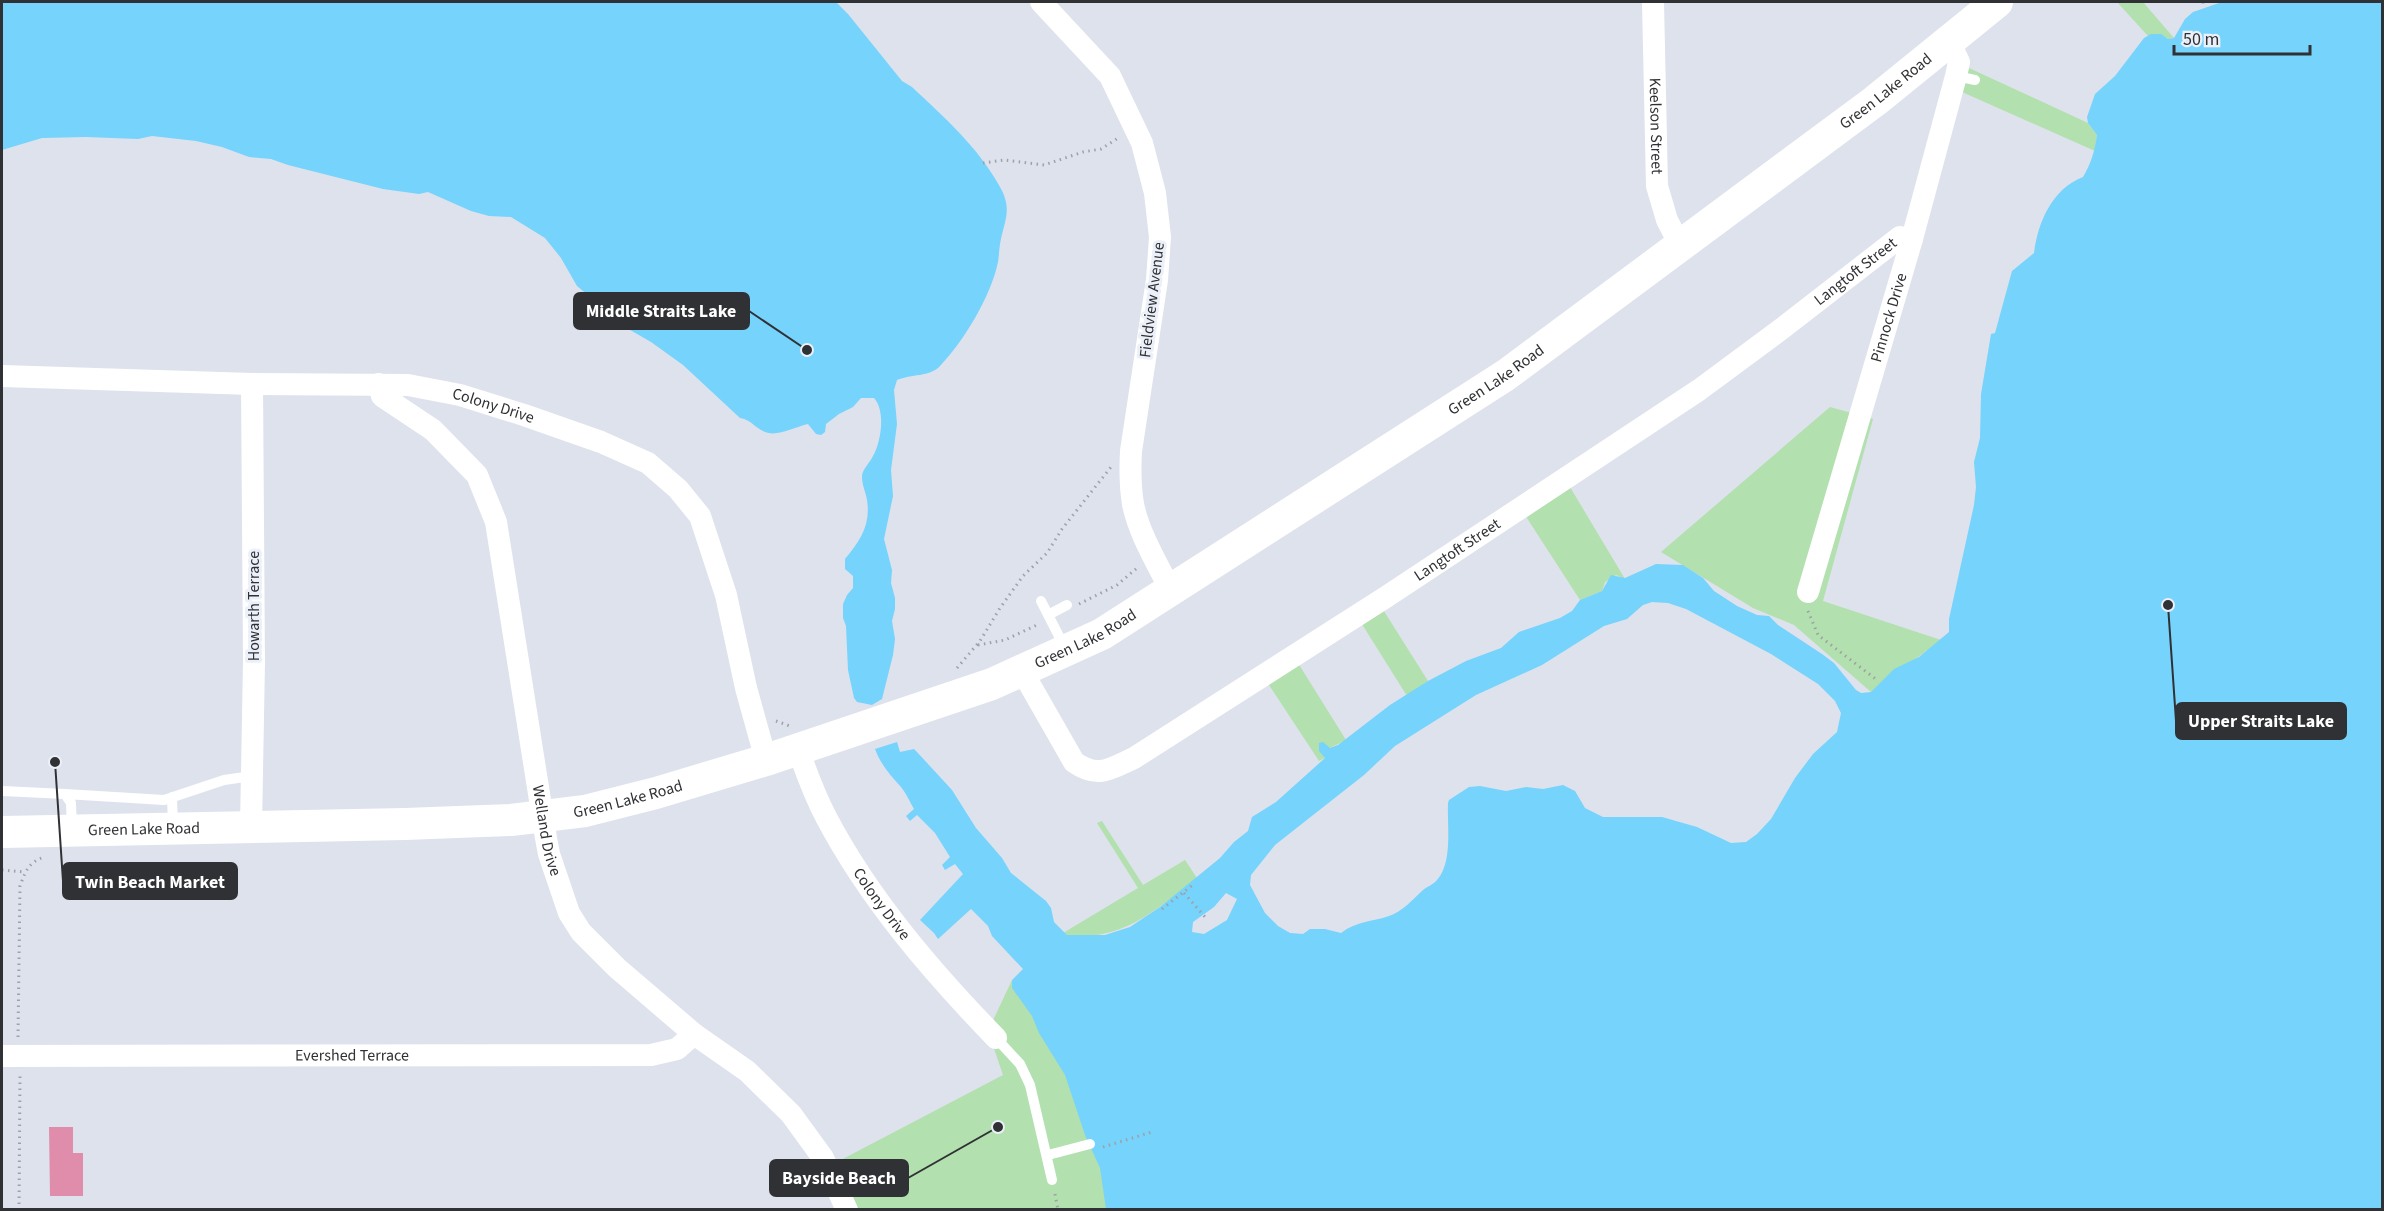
<svg xmlns="http://www.w3.org/2000/svg" width="2384" height="1211" font-family="'Source Sans 3',sans-serif">
<rect width="100%" height="100%" fill="#dee2ec"/>
<!-- green -->
<path fill="#b2e0ae" d="M 2117,2 L 2143,2 L 2174,38 L 2168,39 L 2160,34 L 2148,36 Z
M 1969,68 L 2088,123 L 2097,135 L 2095,151 L 1962,92 Z
M 1830,407 L 1873,419 L 1823,601 L 1941,640 L 1871,692 L 1794,625 L 1753,608 L 1661,552 Z
M 1567,482 L 1625,579 L 1616,575 L 1605,582 L 1602,591 L 1580,600 L 1523,512 Z
M 1382,608 L 1428,681 L 1407,696 L 1360,621 Z
M 1298,663 L 1346,740 L 1330,748 L 1325,758 L 1319,761 L 1267,682 Z
M 1102,821 L 1143,885 L 1185,860 L 1197,878 C 1156,910 1122,942 1067,935 L 1063,933 L 1138,888 L 1097,823 Z
M 1012,980 L 1075,1092 L 1127,1209 L 855,1209 L 837,1162 L 1003,1075 L 988,1031 Z"/>
<!-- water -->
<path fill="#75d3fc" fill-rule="evenodd" d="M 2,2 L 836,2 L 848,14 L 902,81 L 912,87 C 944,117 978,147 1000,187 C 1013,210 1004,221 1000,244 C 999,250 999,256 998,262 C 991,296 964,341 940,366 C 930,377 911,374 897,380 L 894,390 L 897,424 L 891,470 L 893,496 L 884,539 L 892,570 L 891,583 L 895,598 L 895,609 L 892,621 L 895,639 L 893,655 L 882,699 L 872,705 L 857,702 L 854,698 L 848,670 L 846,626 L 843,618 L 843,604 L 847,595 L 853,588 L 853,576 L 845,569 L 845,559 C 860,541 871,525 867,500 C 866,493 862,485 862,477 C 862,469 870,463 873,456 C 881,442 886,411 874,398 L 861,398 L 853,407 L 839,414 L 826,424 L 825,432 L 821,435 L 816,434 L 808,424 C 795,427 777,437 765,432 C 755,428 750,419 740,418 L 683,365 L 651,342 L 618,323 L 602,307 L 577,286 L 561,258 L 545,238 L 511,217 L 489,216 L 471,211 L 428,192 L 419,194 L 383,189 L 288,165 L 271,159 L 249,157 L 222,147 L 196,141 L 152,136 L 138,139 L 86,137 L 42,138 L 2,150 Z
M 2222,2 L 2382,2 L 2382,1209 L 1106,1209 L 1100,1168 L 1085,1135 L 1065,1075 L 1039,1033 L 1032,1016 L 1012,988 L 1012,980 L 1023,969 L 992,936 L 988,926 L 971,909 L 938,939 L 934,933 L 920,920 L 963,874 L 955,864 L 945,870 L 942,865 L 950,857 L 935,833 L 917,815 L 910,821 L 906,816 L 914,809 C 910,802 906,793 901,787 C 890,775 881,765 875,749 L 897,742 L 900,752 L 914,749 L 917,752 L 952,790 L 976,828 L 1002,858 L 1011,873 L 1046,901 L 1051,908 L 1054,922 L 1067,935 L 1105,935 L 1130,927 L 1160,907 L 1220,858 L 1234,842 L 1248,831 L 1252,817 L 1276,802 L 1325,758 L 1319,751 L 1319,743 L 1323,742 L 1330,748 L 1338,745 L 1390,705 L 1428,681 L 1466,661 L 1501,648 L 1519,632 L 1560,618 L 1572,611 L 1580,600 L 1602,591 L 1611,575 L 1625,578 L 1656,564 L 1683,565 L 1703,578 L 1714,591 L 1737,606 L 1757,615 L 1769,616 L 1778,625 L 1822,654 L 1834,663 L 1856,690 L 1861,693 L 1871,692 L 1894,669 L 1919,657 L 1949,632 L 1949,619 L 1974,505 L 1976,487 L 1974,462 L 1980,438 L 1981,394 L 1991,334 L 1995,333 L 2012,271 L 2034,253 C 2038,222 2052,189 2083,177 C 2091,164 2095,150 2097,135 L 2088,123 L 2087,117 L 2095,94 L 2115,76 L 2144,38 L 2151,34 L 2161,34 L 2168,39 L 2174,38 L 2185,19 L 2193,12 ZM 1652,602 L 1668,603 L 1686,609 L 1771,654 L 1818,684 L 1835,701 L 1841,713 L 1837,732 L 1813,754 L 1795,778 L 1771,819 L 1757,834 L 1746,842 L 1731,843 L 1697,827 L 1662,817 L 1603,817 L 1585,808 L 1575,791 L 1563,785 L 1543,789 L 1526,787 L 1506,791 L 1480,786 L 1469,787 L 1449,800 L 1448,803 C 1447,826 1453,862 1437,880 C 1433,885 1426,887 1422,891 C 1411,901 1403,911 1389,916 C 1372,922 1356,921 1341,933 L 1325,929 L 1310,929 L 1303,934 L 1290,933 L 1278,926 L 1265,913 L 1250,885 L 1251,875 L 1275,845 L 1364,775 L 1395,746 L 1476,695 L 1542,665 L 1604,626 L 1627,619 L 1643,605 ZM 1226,893 L 1237,899 L 1227,920 L 1204,934 L 1192,932 L 1193,922 L 1214,907 Z"/>
<!-- building -->
<path fill="#e08dab" d="M 49,1127 L 73,1127 L 73,1153 L 83,1153 L 83,1196 L 50,1196 Z"/>
<g fill="none" stroke-linecap="round" stroke-linejoin="round">
<!-- path -->
<path stroke="#9ea1a8" stroke-width="3" stroke-dasharray="1.5 4.5" stroke-linecap="butt" d="M 2203,2 L 2203,8
M 983,163 L 1004,160 L 1044,165 L 1083,152 L 1101,149 L 1118,138
M 1079,604 L 1117,585 L 1137,568
M 1808,611 L 1818,635 L 1877,680
M 978,645 L 1005,640 L 1039,624
M 957,668 L 980,641 L 1000,608 L 1023,576 L 1047,553 L 1062,529 L 1111,467
M 776,721 L 790,726
M 2,870 L 25,872
M 1184,893 L 1206,918
M 1162,909 L 1194,884
M 18,1037 L 20,886 C 25,872 29,861 45,857
M 1103,1147 L 1152,1132
M 1055,1194 L 1058,1210
M 19,1210 L 20,1076"/>
<!-- lane -->
<path stroke="#fff" stroke-width="10" d="M 1956,76 L 1975,80
M 1041,601 L 1065,648
M 1048,615 L 1067,605
M 2,791 L 65,794 L 71,803 L 72,827
M 65,794 L 164,800 L 224,780 L 252,776
M 172,797 L 173,827
M 996,1038 L 1020,1064 L 1030,1085 L 1052,1180
M 1048,1155 L 1090,1144"/>
<!-- street -->
<g stroke="#fff" stroke-width="22">
<path d="M 1041,2 L 1110,76 L 1142,143 L 1155,193 L 1160,237 L 1157,280 L 1131,451 C 1130,469 1130,486 1133,504 C 1139,534 1157,563 1171,591"/>
<path id="s1" d="M 1653,2 L 1657,186 L 1667,220 L 1681,247"/>
<path id="s2" d="M 2,376 L 252,384 L 408,385 L 460,395 L 524,415 L 601,442 L 648,463 L 678,489 L 700,516 L 726,595 L 746,688 L 766,760"/>
<path id="s3" d="M 379,384 L 382,396 L 433,430 L 477,475 L 496,522 L 546,838 L 549,854 L 569,913 L 581,932 L 617,968 L 694,1034 L 747,1071 L 791,1114 L 823,1158 L 847,1210"/>
<path id="s4" d="M 1808,592 L 1912,239 L 1956,76 L 1959,62 L 1949,41"/>
<path id="s5" d="M 1022,671 L 1074,762 C 1098,779 1110,769 1134,758 L 1386,597 L 1699,390 L 1784,327 L 1900,237 L 1912,239"/>
<path id="s6" d="M 798,749 C 806,772 815,796 826,817 C 869,899 932,972 996,1038"/>
<path d="M 251,827 L 254,662 L 252,384"/>
<path id="s7" d="M 2,1056 L 651,1055 L 677,1049 L 694,1034"/>
</g>
<!-- secondary -->
<path stroke="#fff" stroke-width="32" id="s8" d="M 2,832 L 405,824 L 511,820 L 585,811 L 656,793 L 766,760 L 992,684 L 1102,634 L 1506,375 L 1875,101 L 1997,2"/>
</g>
<g text-anchor="middle" dominant-baseline="central" stroke-width="6" stroke-linejoin="round" paint-order="stroke">
<!-- street labels -->
<g font-size="16" fill="#303135" stroke="#ebf0f9">
<text stroke="none"><textPath href="#s8" startOffset="2085">Green Lake Road</textPath></text>
<text stroke="none"><textPath href="#s1" startOffset="124">Keelson Street</textPath></text>
<text stroke="none"><textPath href="#s5" startOffset="1040">Langtoft Street</textPath></text>
<text transform="translate(1152 300) rotate(-83)">Fieldview Avenue</text>
<text stroke="none"><textPath href="#s4" startOffset="286">Pinnock Drive</textPath></text>
<text stroke="none"><textPath href="#s8" startOffset="1600">Green Lake Road</textPath></text>
<text stroke="none"><textPath href="#s2" startOffset="494">Colony Drive</textPath></text>
<text stroke="none"><textPath href="#s5" startOffset="554">Langtoft Street</textPath></text>
<text transform="translate(254 606) rotate(-90)">Howarth Terrace</text>
<text stroke="none"><textPath href="#s8" startOffset="1114">Green Lake Road</textPath></text>
<text stroke="none"><textPath href="#s8" startOffset="628">Green Lake Road</textPath></text>
<text stroke="none"><textPath href="#s8" startOffset="142">Green Lake Road</textPath></text>
<text stroke="none"><textPath href="#s3" startOffset="500">Welland Drive</textPath></text>
<text stroke="none"><textPath href="#s6" startOffset="177">Colony Drive</textPath></text>
<text stroke="none"><textPath href="#s7" startOffset="350">Evershed Terrace</textPath></text>
</g>
</g>
<!-- callouts -->
<path fill="none" stroke="#303135" stroke-width="2" d="M807 350L749 311M2168 605L2176 721M55 762L63 881M998 1127L908 1178"/>
<g fill="#303135" stroke="#ebf0f9" stroke-width="2">
<circle cx="807" cy="350" r="6"/>
<circle cx="2168" cy="605" r="6"/>
<circle cx="55" cy="762" r="6"/>
<circle cx="998" cy="1127" r="6"/>
</g>
<g fill="#303135" stroke="#303135" stroke-width="2">
<rect x="574" y="293" width="175" height="36" rx="6"/>
<rect x="2176" y="703" width="170" height="36" rx="6"/>
<rect x="63" y="863" width="174" height="36" rx="6"/>
<rect x="770" y="1160" width="138" height="36" rx="6"/>
</g>
<g font-size="18" text-anchor="middle" font-weight="bold" fill="#fff">
<text x="661" y="317">Middle Straits Lake</text>
<text x="2261" y="727">Upper Straits Lake</text>
<text x="150" y="888">Twin Beach Market</text>
<text x="839" y="1184">Bayside Beach</text>
</g>
<!-- border -->
<rect width="2384" height="1211" fill="none" stroke="#303135" stroke-width="6"/>
<!-- scale -->
<path d="M2174 45v9h136v-9" fill="none" stroke="#303135" stroke-width="3"/>
<text x="2183" y="45" font-size="18" fill="#303135" stroke="#ebf0f9" stroke-width="4.5" paint-order="stroke">50 m</text>
</svg>
